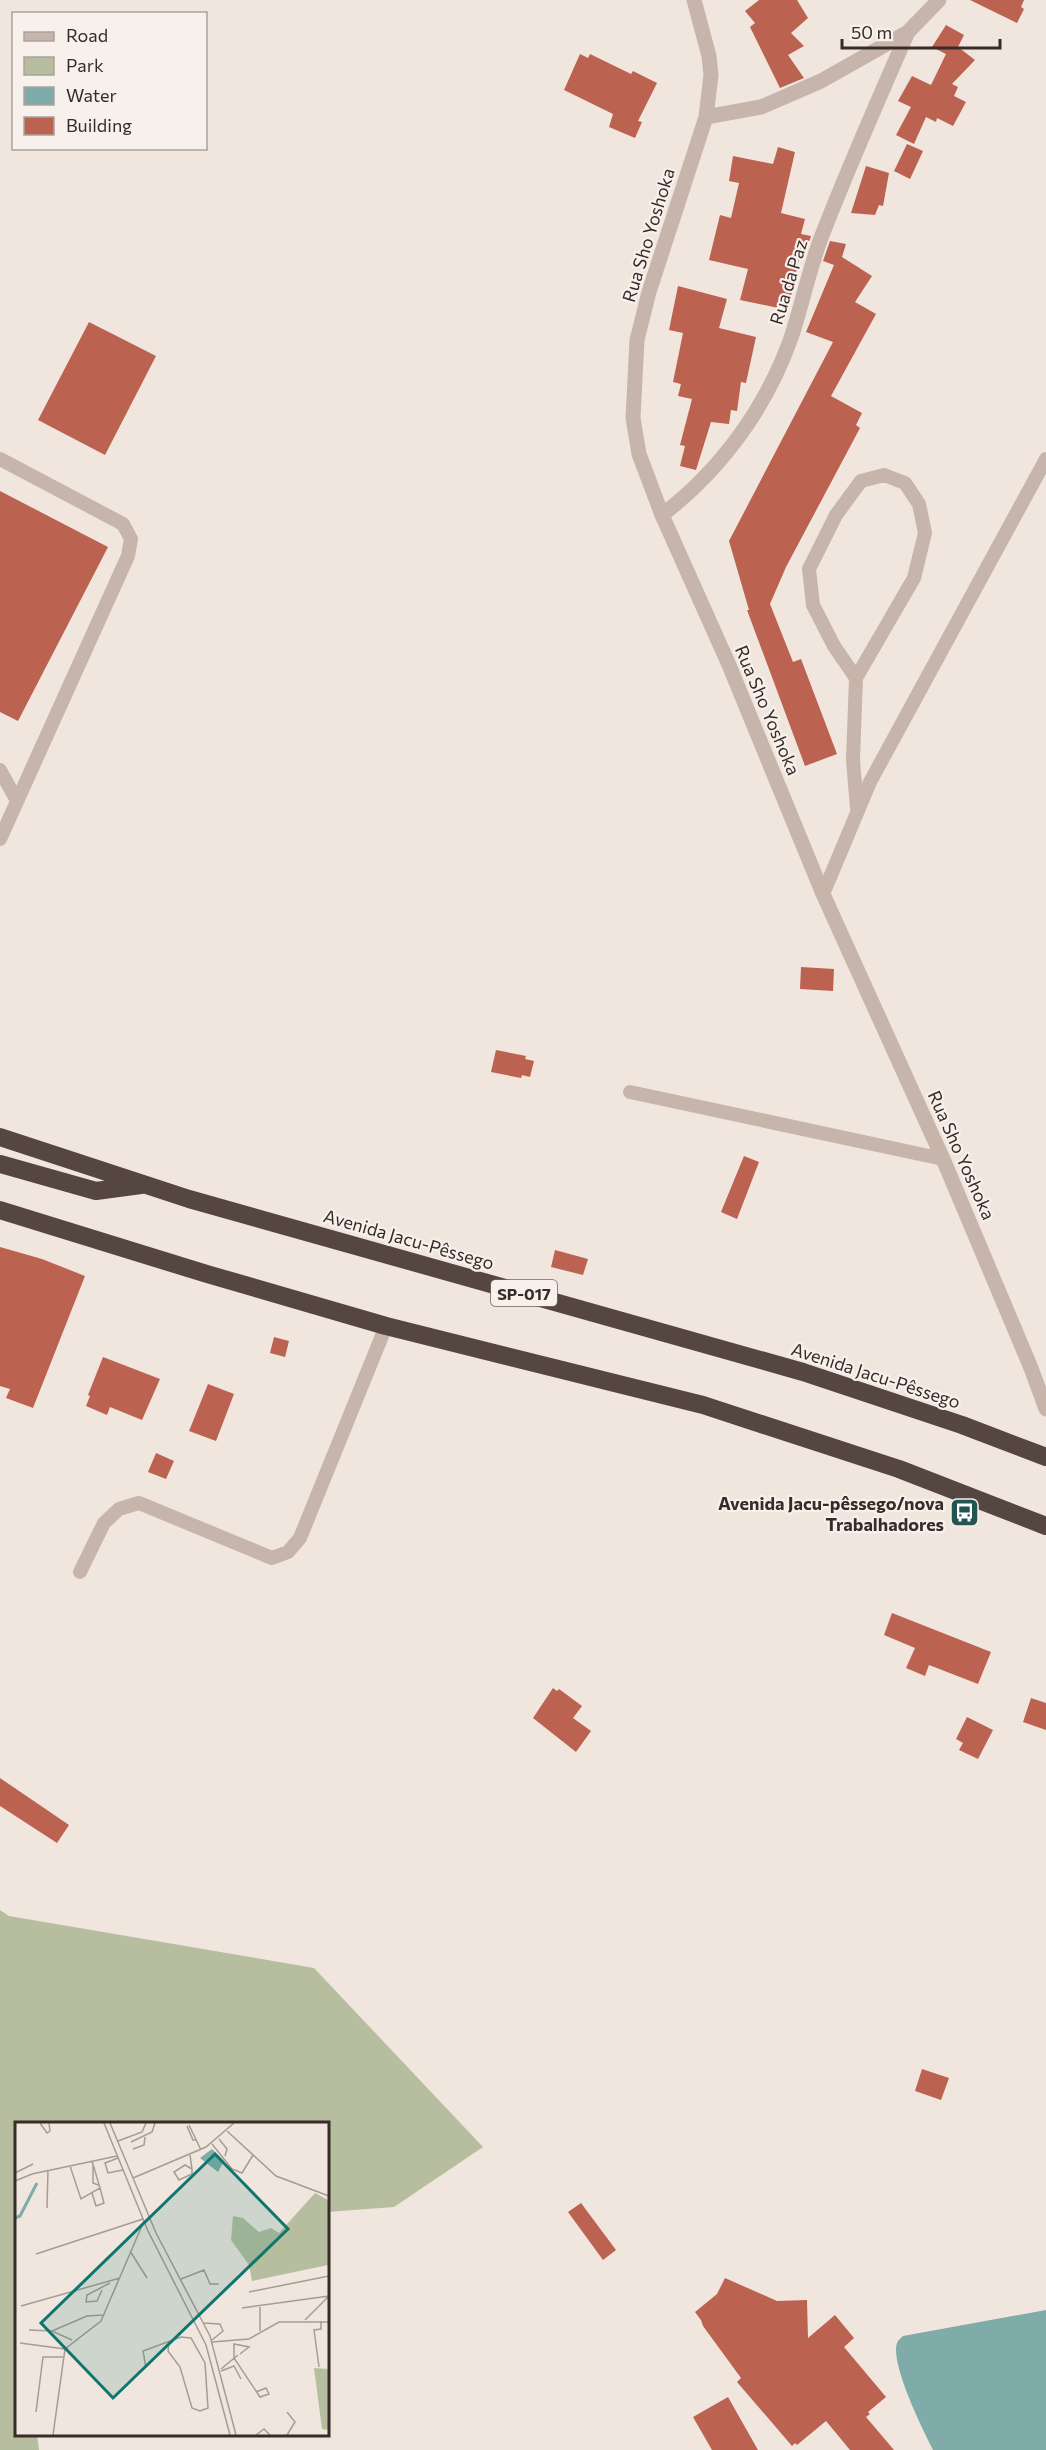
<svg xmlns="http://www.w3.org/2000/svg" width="1046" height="2450" font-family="Commissioner,sans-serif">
<rect width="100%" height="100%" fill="#f0e6de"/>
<!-- green -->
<path fill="#b6be9f" d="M 0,1910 L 9,1916 L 314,1968 L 483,2147 L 394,2207 L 327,2212 L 327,2123 L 16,2123 L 16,2434 L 37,2434 L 39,2450 L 0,2450 Z"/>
<!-- water -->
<path fill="#7faba9" d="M 1046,2310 L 1046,2450 L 933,2450 C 923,2430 890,2364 897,2343 C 898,2340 901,2338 903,2336 Z"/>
<!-- building -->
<path fill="#bb6251" d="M 759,0 L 797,0 L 808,18 L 791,33 L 804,46 L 788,55 L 804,78 L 780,88 L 750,27 L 755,23 L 745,11 Z
M 970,0 L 1024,0 L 1021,7 L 1024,9 L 1017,23 Z
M 946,25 L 964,35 L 958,47 L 975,60 L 952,84 L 958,87 L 954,96 L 966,102 L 953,126 L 937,118 L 936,122 L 926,117 L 914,144 L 896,135 L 911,107 L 898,101 L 912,76 L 931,85 L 946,54 L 932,47 Z
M 580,54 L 588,58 L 590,54 L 631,74 L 633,71 L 657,83 L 638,121 L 642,122 L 635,138 L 609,127 L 613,114 L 564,90 Z
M 907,144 L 923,151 L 910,179 L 894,171 Z
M 778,147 L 795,152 L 781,213 L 805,219 L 801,234 L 811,236 L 805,255 L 800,254 L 788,310 L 740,300 L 748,269 L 709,260 L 720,215 L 731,218 L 739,183 L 729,181 L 733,156 L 773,164 Z
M 866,166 L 889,173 L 883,206 L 879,205 L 875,215 L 851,213 Z
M 830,241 L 846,244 L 842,257 L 872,276 L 855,302 L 876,314 L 831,396 L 862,413 L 856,425 L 860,428 L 786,567 L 770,604 L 793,662 L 801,659 L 837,754 L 805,766 L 747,610 L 749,610 L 729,541 L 833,342 L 806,332 L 834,265 L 823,261 Z
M 678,286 L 727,299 L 719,328 L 756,337 L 746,383 L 741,382 L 737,411 L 731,410 L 729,424 L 711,422 L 696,470 L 680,466 L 685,446 L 680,445 L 692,399 L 678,396 L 681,384 L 673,382 L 683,333 L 669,330 Z
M 89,322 L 156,356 L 105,455 L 38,420 Z
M 0,491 L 108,547 L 18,721 L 0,712 Z
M 801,967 L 834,969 L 833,991 L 800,989 Z
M 496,1050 L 526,1056 L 525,1059 L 534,1061 L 530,1077 L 522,1075 L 521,1078 L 491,1072 Z
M 744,1156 L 759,1162 L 737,1219 L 721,1212 Z
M 0,1247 L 42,1259 L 85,1276 L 33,1408 L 6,1398 L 10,1389 L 0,1386 Z
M 555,1250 L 588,1259 L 583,1275 L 551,1267 Z
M 274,1337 L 289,1341 L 285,1357 L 270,1353 Z
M 103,1357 L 160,1379 L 142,1420 L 110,1407 L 107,1415 L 86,1406 L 90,1396 L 88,1395 Z
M 208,1384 L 234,1394 L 216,1441 L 189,1431 Z
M 156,1453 L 174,1461 L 166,1479 L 148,1472 Z
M 892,1613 L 991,1652 L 978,1684 L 929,1665 L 925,1676 L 906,1668 L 915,1648 L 884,1635 Z
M 553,1688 L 557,1691 L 559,1689 L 582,1706 L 573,1718 L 591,1731 L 576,1752 L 533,1718 Z
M 1031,1698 L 1046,1703 L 1046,1730 L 1023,1722 Z
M 967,1717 L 993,1730 L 978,1759 L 959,1750 L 963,1743 L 956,1739 Z
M 0,1778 L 69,1825 L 57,1843 L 0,1806 Z
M 922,2069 L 949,2078 L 941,2100 L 915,2091 Z
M 581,2203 L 616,2250 L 603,2260 L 568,2212 Z
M 725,2278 L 777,2301 L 807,2300 L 808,2338 L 835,2315 L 854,2338 L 844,2347 L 886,2397 L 868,2412 L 870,2414 L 866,2417 L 894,2450 L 850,2450 L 826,2421 L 797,2445 L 795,2443 L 792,2446 L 737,2382 L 741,2378 L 703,2326 L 701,2320 L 695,2312 L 717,2294 Z
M 728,2397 L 758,2450 L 712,2450 L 693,2417 Z"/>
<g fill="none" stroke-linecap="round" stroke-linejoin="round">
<!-- lane -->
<path stroke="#c7b5ab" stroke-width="14" d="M 0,459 L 123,524 L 131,539 L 128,556 L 0,839
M 856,678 L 834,646 L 813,605 L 809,569 L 836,515 L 861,481 L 884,475 L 905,483 L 919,504 L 925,533 L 914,578 L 856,678 L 853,760 L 857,808
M 0,770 L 17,801
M 823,894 L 870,782 L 1046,459
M 630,1092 L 943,1159
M 80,1572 L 104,1523 L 119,1509 L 139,1503 L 272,1558 L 288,1552 L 300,1538 L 386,1326"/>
<!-- street -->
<path stroke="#c7b5ab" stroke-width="15" d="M 694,0 L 709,56 L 711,75 L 706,117 L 649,292 L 637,340 L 633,418 L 639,454 L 662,515 L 729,665 L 823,894 L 943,1159 L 1031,1368 L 1046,1409
M 706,117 L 761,107 L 821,81 L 908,32 L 939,0
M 662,515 C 721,470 766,408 791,338 C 802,305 809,270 821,238 C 848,168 878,100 908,32"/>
<!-- highway -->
<path stroke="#564641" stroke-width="18" d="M 0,1137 L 189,1199 L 803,1372 L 962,1425 L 1046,1457
M 0,1164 L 96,1191 L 141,1185
M 0,1210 L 207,1274 L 386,1326 L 703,1405 L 899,1469 L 1046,1526"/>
</g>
<!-- icons -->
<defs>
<symbol id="bus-square" viewBox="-11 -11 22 22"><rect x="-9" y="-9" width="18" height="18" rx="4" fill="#235452" stroke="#f8f0ea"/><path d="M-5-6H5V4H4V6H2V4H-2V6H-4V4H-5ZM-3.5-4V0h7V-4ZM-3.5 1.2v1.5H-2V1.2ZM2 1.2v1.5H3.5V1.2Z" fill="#fff"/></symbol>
</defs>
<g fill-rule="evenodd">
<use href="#bus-square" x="948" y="1496" width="33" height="33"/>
</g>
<g text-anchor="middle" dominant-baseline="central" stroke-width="4.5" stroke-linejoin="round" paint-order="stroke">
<!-- shield labels -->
<rect fill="#f8f0ea" stroke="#706763" stroke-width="1.5" x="491" y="1280" width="66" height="26" rx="4.5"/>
<g font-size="16" font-weight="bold" fill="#362c29">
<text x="524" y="1293">SP-017</text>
</g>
<!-- street labels -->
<g font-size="18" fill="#362c29" stroke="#f8f0ea">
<text transform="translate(648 235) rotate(-73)">Rua Sho Yoshoka</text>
<text transform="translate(788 282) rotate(-73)">Rua da Paz</text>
<text transform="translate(768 710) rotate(67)">Rua Sho Yoshoka</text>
<text transform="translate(962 1155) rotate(66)">Rua Sho Yoshoka</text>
<text transform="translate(409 1239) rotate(16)">Avenida Jacu-Pêssego</text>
<text transform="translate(876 1375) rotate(18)">Avenida Jacu-Pêssego</text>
</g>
<!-- poi labels -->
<g font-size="18" font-weight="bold" fill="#362c29" stroke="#f8f0ea" text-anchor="end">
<text x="944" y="1503">Avenida Jacu-pêssego/nova<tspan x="944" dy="21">Trabalhadores</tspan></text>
</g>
</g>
<!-- overview -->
<g transform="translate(15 2122)">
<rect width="314" height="314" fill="#f0e6de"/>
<path d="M 300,71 L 313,78 L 313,143 L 237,159 L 234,143 L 216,118 L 218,94 L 228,96 L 244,110 L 256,106 L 264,111 ZM 299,246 L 313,247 L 313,308 L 307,307 Z" fill="#b6be9f"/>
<path d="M 197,27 L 209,39 L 203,50 L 185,36 Z" fill="#7faba9"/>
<path fill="none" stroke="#7faba9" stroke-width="3" d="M 0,96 L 5,94 L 22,61"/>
<path fill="none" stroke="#a69c96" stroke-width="1.5" d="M 25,1 L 32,11 L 35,9 L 34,1M 89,1 L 133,109 L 191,223 L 215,313M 95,1 L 141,111 L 195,214 L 221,313M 174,3 L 186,28M 172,4 L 178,18 L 181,18M 212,9 L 261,54 L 314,74M 204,17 L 212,27 L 210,34M 103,19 L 127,10 L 131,1M 116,20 L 137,10 L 140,1M 197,22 L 217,47 L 227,51 L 238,33M 118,27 L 129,23 L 130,15M 175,33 L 177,47 L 177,52 L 164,58 L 159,50 L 170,43 L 177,47M 103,36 L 90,41 L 93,51 L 108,48M 78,43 L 78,61 L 83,63M 55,44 L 66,77 L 85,66 L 77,39M 0,51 L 18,42M 118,56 L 191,25 L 219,1M 0,59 L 17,52 L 102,34M 77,71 L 81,84 L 89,81 L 85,66M 32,86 L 33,48M 115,129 L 132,156M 21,132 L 128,97M 166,157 L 189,148 L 195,162 L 204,162M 87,168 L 82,179 L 71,180 L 72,173 L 95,161M 234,170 L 314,154M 245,183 L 245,209M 6,184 L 105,156M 227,186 L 314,174M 290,198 L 313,175M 188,201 L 205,202 L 208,209 L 197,218M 14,208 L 37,209 L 57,218M 37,209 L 72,194 L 89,193M 197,220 L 234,217 L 264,200 L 314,200M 5,221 L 50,227M 225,232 L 234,225 L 219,222 L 219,236 L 245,275 L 254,272 L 251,266 L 241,270M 304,245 L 299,208 L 306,207 L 306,199M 131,246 L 128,229 L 166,215 L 176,216 L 190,241 L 193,286 L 185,289 L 177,286 L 165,245 L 153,229 L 154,220M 206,247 L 223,233M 206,249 L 219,244 L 226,257M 21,290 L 28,235 L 48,235M 38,313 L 50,227 L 86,199 L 129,99M 241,313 L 249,307 L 255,313M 272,313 L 280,300 L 272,290"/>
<path fill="#0f766e" fill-opacity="0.15" stroke="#0f766e" stroke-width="3" d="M 200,32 L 273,107 L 98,276 L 26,201 Z"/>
<rect width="314" height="314" fill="none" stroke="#362c29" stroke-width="3"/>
</g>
<!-- legend -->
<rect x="12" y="12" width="195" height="138" fill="#f8f0ea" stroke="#aaa29d" stroke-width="1.5"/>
<rect x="24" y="32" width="30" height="9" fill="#c7b5ab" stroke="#aaa29d" stroke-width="1.5"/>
<text x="66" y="42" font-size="18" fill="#362c29">Road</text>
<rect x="24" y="57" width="30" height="18" fill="#b6be9f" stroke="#aaa29d" stroke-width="1.5"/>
<text x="66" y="72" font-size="18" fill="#362c29">Park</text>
<rect x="24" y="87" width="30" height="18" fill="#7faba9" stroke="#aaa29d" stroke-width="1.5"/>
<text x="66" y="102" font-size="18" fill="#362c29">Water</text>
<rect x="24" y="117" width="30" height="18" fill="#bb6251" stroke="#aaa29d" stroke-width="1.5"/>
<text x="66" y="132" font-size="18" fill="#362c29">Building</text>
<!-- scale -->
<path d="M842 39v9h158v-9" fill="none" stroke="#362c29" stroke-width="3"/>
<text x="851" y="39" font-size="18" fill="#362c29" stroke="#f8f0ea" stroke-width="4.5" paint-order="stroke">50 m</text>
</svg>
